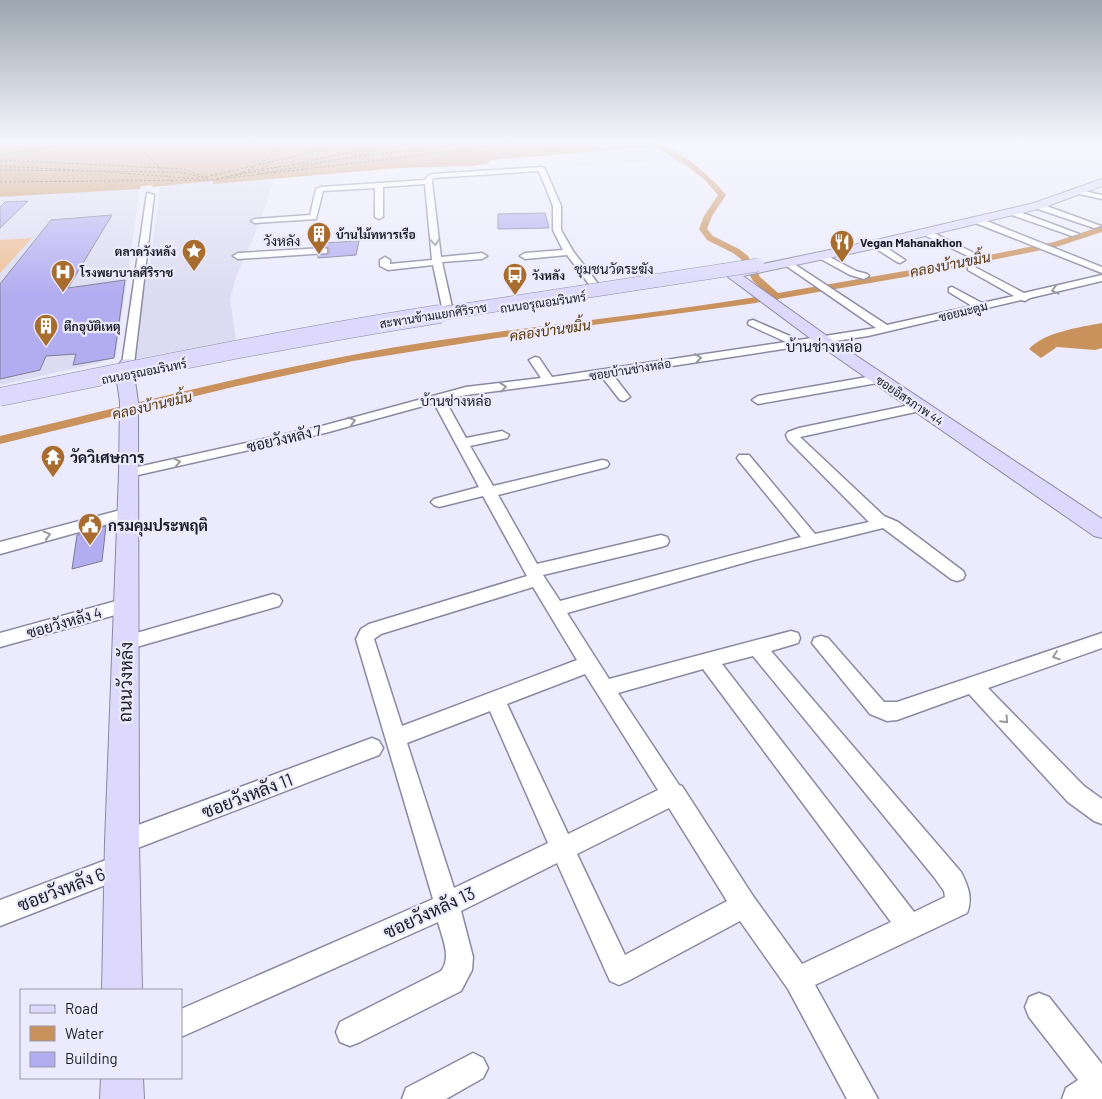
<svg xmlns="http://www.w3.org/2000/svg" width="1102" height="1099" font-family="Barlow,Sarabun,sans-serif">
<rect width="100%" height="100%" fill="#ecebfd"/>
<!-- built -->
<path fill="#dddbf1" d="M 658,147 L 676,159 L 579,166 L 567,154 Z
M 274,179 L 261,220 L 236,277 L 230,299 L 236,340 L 135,359 L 143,289 L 150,266 L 160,187 L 214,181 L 213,184 L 276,179 Z
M 140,189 L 116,356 L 99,363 L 0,385 L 0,197 Z"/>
<!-- green -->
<path fill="#eebe93" d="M 32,238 L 0,273 L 0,240 Z"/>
<!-- water -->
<path fill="#c9915c" d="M 0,142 L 670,142 L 663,142 L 661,146 L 492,160 L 486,164 L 471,166 L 398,168 L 213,184 L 213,181 L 152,187 L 153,185 L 141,186 L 140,189 L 0,197 Z
M 1102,323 L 1102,348 L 1095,350 L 1057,347 L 1041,358 L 1029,349 C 1044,332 1081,327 1102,323 Z"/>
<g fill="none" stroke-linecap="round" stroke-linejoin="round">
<!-- canal -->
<path fill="#c9915c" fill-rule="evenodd" d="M 648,142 C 671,141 712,177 726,195 L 712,216 L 707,229 L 713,236 L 739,249 L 748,256 L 760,277 L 778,293 L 928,267 L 1054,242 L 1102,226 L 1102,232 L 1056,247 L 928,273 L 749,304 L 497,338 L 353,361 L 237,386 L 0,444 L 0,436 C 117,408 234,377 352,355 C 490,329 630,318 768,295 L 753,281 L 741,259 L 733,253 L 707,240 L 699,229 L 704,216 L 718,195 L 705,180 L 687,166 Z"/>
<!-- ferry -->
<path stroke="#593408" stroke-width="1" stroke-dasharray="2.5 2" stroke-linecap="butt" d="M 135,142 L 173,182
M 528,142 L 556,151
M 0,155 L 86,142
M 354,156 L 419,142
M 0,160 L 184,169 L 206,178
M 298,163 L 400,142
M 259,164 L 293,142
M 0,166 L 75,170
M 0,170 L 180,172 L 208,179
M 248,170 L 255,166
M 106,172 L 200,179
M 258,174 L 333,161
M 234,175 L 245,172
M 206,177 L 355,142
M 227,177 L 280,167
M 217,179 L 254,170 L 474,142
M 0,182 L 212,180 L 423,155 L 514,142"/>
</g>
<!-- building -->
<path fill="#b2acf0" stroke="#7c7a93" d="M 28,201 L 0,228 L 0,207 L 5,202 Z
M 545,213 L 549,228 L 498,229 L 498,214 Z
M 112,215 L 68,288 L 125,280 L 114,358 L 73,365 L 76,354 L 46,356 L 40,370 L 0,379 L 0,284 L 51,220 Z
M 359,241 L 356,255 L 318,258 L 318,255 L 329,253 L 329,248 L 321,246 L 322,243 Z
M 106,526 L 102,561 L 72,569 L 77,535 Z"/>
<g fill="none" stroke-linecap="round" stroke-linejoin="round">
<defs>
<path id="street" d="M 542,167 L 545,169 L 561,206 L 561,230 L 573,251 L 599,285 L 597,287 L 591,287 L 567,255 L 525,259 L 520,256 L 525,253 L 563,250 L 553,230 L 553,206 L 539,171 L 433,178 L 432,182 L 441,257 L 482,253 L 487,256 L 482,259 L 442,262 L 452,307 L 447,310 L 442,307 L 433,265 L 388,270 L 380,266 L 380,260 L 385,257 L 390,260 L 390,264 L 432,260 L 425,184 L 383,187 L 383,217 L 379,219 L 375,217 L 375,188 L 323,191 L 316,219 L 255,223 L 251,221 L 255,219 L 310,215 L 316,189 L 320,187 L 425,180 L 428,176 L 432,174 Z
M 1075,189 L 1102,195 L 1102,199 L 1075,193 Z
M 147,193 L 154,195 L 134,364 L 128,368 L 122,364 Z
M 1035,204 L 1041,204 L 1101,226 L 1094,228 L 1035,208 Z
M 1009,210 L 1015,210 L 1079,234 L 1072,236 L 1009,214 Z
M 973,218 L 979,218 L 1102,267 L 1102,273 L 973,222 Z
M 922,230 L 928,230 L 980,256 L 975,259 L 972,258 L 922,234 Z
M 875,241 L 878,242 L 905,260 L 900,263 L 897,262 L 872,246 L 871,244 Z
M 324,248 L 327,249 L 327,253 L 238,259 L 233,256 L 238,253 Z
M 822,253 L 856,271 L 867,274 L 869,276 L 864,279 L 850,275 L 819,258 L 817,256 Z
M 788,260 L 887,325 L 972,306 L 949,292 L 949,288 L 952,287 L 982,303 L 1014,296 L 968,270 L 968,266 L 971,265 L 1024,293 L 1102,275 L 1102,281 L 1030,298 L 1025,301 L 1021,300 L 868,336 L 613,375 L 630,397 L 624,401 L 620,400 L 602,377 L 466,395 L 445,400 L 466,438 L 502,431 L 509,435 L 507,438 L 470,446 L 493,486 L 602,460 L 607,461 L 609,464 L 607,467 L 498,495 L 537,564 L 661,535 L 667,537 L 669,541 L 667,545 L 661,547 L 543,575 L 560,601 L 801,537 L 739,461 L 737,458 L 739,455 L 749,455 L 815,534 L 869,522 L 788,440 L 786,435 L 788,432 L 799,428 L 920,403 L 926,407 L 920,411 L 800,437 L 884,516 L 898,522 L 963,571 L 965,575 L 963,579 L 957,581 L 951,579 L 883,528 L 754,560 L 567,613 L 609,679 L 791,631 L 798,633 L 800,638 L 798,643 L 771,651 L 961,872 C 968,886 973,898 967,913 L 815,985 L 878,1099 L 847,1099 L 788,989 L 740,921 L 628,981 L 619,985 L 610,981 L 557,863 L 461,911 L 473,957 L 472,970 L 461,991 L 360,1042 L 350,1046 L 340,1042 L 336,1032 L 340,1022 L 441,971 C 452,958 442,937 438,922 L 181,1037 L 181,1009 L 433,899 L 356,639 L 361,629 L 369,624 L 527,576 L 483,496 L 439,507 L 434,505 L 431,502 L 434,499 L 479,487 L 434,403 L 325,433 L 129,477 L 124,476 L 122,473 L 124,470 L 322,426 L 466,387 L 541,378 L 529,360 L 535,357 L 539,358 L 552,377 L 786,342 L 749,325 L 748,323 L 749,321 L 753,320 L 799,340 L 876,328 L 785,265 L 783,263 ZM 533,587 L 577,660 L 402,726 L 374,639 L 381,634 ZM 753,656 L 934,877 L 944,891 L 945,897 L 914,912 L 722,664 ZM 703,669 L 891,922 L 802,964 L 753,896 L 682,786 L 679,785 L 618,693 ZM 585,674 L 658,790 L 568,834 L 507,704 ZM 490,711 L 548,843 L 454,888 L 407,743 ZM 669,808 L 727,901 L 625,955 L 577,854 Z
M 879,375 L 883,376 L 885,379 L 883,382 L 758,404 L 752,400 L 758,396 Z
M 128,508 L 133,509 L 136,513 L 133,517 L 0,554 L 0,542 Z
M 273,594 L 279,596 L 282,601 L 279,606 L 126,650 L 119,648 L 117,643 L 119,638 Z
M 127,598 L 133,600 L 136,605 L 133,610 L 0,647 L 0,633 Z
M 1102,633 L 1102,648 L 988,688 L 1084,786 L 1102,799 L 1102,824 L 1094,821 L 1068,802 L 969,694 L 897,720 L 887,721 L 870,714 L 812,643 L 814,638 L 821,636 L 828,638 L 884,702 L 897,702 Z
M 372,738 L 379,741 L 383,748 L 379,755 L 122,854 L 114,850 L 110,842 L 114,834 Z
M 122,854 L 131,857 L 134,866 L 131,875 L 0,926 L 0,900 Z
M 1039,993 L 1049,997 L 1102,1064 L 1102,1099 L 1062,1099 L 1066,1088 L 1078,1080 L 1029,1017 L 1025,1007 L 1029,997 Z
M 473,1053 L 483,1058 L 488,1068 L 483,1078 L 446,1099 L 402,1099 L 406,1088 Z"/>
<path id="secondary" d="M 1102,179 L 1102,186 L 1042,208 L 863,251 L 743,276 L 834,341 L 1102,519 L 1102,538 L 1094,536 L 822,347 L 716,268 L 723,264 L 734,270 L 863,243 L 1034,203 Z
M 128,359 L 134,360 L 137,364 L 135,381 L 138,402 L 139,842 L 142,990 L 102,990 L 105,842 L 119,473 L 120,402 L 117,381 L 119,364 L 122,360 Z
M 101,1078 L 143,1078 L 144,1099 L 100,1099 Z"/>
</defs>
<!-- street casing -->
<use href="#street" stroke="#8a89a2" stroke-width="3"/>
<!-- secondary casing -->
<use href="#secondary" stroke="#8a89a2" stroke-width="2"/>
<!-- street -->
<use href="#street" fill="#fff" fill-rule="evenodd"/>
<!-- secondary -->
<use href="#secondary" fill="#ded9fc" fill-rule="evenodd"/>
<defs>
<path id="secondary-bridge-far1" d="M 432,315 L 758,265"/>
<path id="secondary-bridge" d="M 0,397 C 146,367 293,337 440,314"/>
</defs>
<!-- secondary-bridge-far1 casing -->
<use href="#secondary-bridge-far1" stroke="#8a89a2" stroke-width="14" stroke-linecap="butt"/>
<!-- secondary-bridge casing -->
<use href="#secondary-bridge" stroke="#8a89a2" stroke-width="19" stroke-linecap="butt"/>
<!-- secondary-bridge-far1 -->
<use href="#secondary-bridge-far1" stroke="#ded9fc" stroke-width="13"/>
<!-- secondary-bridge -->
<use href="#secondary-bridge" stroke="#ded9fc" stroke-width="18"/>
</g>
<!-- one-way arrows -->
<defs><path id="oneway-chevron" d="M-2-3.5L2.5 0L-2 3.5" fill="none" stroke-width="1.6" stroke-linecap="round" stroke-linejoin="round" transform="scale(1.25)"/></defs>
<g stroke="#99989d">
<use href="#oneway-chevron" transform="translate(435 242) rotate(84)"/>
<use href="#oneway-chevron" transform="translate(1055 290) rotate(166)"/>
<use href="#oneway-chevron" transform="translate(698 358) rotate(-9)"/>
<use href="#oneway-chevron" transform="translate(503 387) rotate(-7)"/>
<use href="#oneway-chevron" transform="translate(352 421) rotate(-17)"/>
<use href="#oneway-chevron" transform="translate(177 462) rotate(-13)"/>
<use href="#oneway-chevron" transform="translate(47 535) rotate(-15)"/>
<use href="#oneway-chevron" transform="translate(1056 656) rotate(161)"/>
<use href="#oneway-chevron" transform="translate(1005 720) rotate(47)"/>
</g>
<!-- sky -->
<linearGradient id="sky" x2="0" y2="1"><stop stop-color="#9ba6b0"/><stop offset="0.48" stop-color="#f6f6fe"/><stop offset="1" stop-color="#f6f6fe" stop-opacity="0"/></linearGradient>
<rect width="1102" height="296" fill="url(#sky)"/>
<!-- icons -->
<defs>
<symbol id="building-pin" viewBox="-11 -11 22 30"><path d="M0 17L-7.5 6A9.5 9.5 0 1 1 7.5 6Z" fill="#a86c2e" stroke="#ecebfd"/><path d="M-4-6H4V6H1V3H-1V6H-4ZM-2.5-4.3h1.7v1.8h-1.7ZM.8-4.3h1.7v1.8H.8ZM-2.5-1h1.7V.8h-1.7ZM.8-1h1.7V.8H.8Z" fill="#fff"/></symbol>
<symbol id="restaurant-pin" viewBox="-11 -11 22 30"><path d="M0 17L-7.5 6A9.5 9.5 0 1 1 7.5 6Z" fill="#a86c2e" stroke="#ecebfd"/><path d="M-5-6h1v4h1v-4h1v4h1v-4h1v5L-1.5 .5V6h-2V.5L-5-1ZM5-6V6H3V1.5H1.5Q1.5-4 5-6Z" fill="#fff"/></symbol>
<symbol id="sight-pin" viewBox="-11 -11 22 30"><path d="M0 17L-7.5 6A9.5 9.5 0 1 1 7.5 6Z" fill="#a86c2e" stroke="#ecebfd"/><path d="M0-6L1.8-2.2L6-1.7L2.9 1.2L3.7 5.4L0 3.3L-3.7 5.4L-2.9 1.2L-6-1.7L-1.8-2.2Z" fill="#fff"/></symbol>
<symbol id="hospital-pin" viewBox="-11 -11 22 30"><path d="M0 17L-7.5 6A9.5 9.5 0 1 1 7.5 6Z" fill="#a86c2e" stroke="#ecebfd"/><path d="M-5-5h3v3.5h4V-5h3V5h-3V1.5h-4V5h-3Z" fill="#fff"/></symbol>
<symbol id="bus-pin" viewBox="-11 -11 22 30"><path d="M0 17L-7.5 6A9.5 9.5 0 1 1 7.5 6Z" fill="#a86c2e" stroke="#ecebfd"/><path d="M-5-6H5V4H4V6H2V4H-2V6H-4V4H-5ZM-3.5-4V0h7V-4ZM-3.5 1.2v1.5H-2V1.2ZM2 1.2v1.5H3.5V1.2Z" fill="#fff"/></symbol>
<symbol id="temple-pin" viewBox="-11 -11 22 30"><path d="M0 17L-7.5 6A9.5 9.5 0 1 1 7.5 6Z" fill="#a86c2e" stroke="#ecebfd"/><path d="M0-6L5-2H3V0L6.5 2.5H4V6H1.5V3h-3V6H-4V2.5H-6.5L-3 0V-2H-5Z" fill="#fff"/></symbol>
<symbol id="civic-pin" viewBox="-11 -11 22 30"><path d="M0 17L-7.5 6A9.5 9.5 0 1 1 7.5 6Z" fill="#a86c2e" stroke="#ecebfd"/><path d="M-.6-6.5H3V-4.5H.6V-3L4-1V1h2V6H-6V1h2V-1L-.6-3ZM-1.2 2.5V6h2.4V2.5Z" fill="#fff"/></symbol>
</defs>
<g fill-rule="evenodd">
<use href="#building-pin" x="305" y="220" width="28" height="38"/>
<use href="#restaurant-pin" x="828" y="228" width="28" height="38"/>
<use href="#sight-pin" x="180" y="237" width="28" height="38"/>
<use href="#hospital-pin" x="49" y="258" width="28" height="38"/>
<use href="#bus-pin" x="501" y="261" width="28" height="38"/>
<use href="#building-pin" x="32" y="312" width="28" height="38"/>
<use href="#temple-pin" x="39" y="443" width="28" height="38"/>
<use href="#civic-pin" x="76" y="511" width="28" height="38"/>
</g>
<g text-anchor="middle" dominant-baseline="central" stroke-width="4.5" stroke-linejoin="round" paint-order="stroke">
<!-- far-poi labels -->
<g font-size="12" font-weight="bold" fill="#1c1b25" stroke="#ecebfd" text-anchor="start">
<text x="336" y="234">บ้านไม้ทหารเรือ</text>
<text x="860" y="242">Vegan Mahanakhon</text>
<text x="176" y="251" text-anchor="end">ตลาดวังหลัง</text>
<text x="80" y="272">โรงพยาบาลศิริราช</text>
<text x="532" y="275">วังหลัง</text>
<text x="64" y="326">ตึกอุบัติเหตุ</text>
</g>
<!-- far-street labels -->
<g font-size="12" fill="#1c1b25" stroke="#ecebfd">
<text transform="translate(543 302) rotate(-8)">ถนนอรุณอมรินทร์</text>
<text transform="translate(963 311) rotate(-14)">ซอยมะตูม</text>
<text transform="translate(433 315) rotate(-9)">สะพานข้ามแยกศิริราช</text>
<text transform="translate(630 369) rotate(-9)">ซอยบ้านช่างหล่อ</text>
<text transform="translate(144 371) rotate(-11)">ถนนอรุณอมรินทร์</text>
<text transform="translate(910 400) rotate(34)">ซอยอิสรภาพ 44</text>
</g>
<!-- far-neighbourhood labels -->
<g font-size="14" fill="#1c1b25" stroke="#ecebfd">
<text x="282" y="240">วังหลัง</text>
<text x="614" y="268">ชุมชนวัดระฆัง</text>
<text x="456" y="400">บ้านช่างหล่อ</text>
</g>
<!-- far-water labels -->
<g font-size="14" font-style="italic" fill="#593408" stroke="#ecebfd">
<text transform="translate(950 264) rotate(-11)">คลองบ้านขมิ้น</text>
<text transform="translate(550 330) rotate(-8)">คลองบ้านขมิ้น</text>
<text transform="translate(152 405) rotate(-13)">คลองบ้านขมิ้น</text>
</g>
<!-- far-quarter labels -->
<g font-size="15" fill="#1c1b25" stroke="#ecebfd">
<text x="824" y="346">บ้านช่างหล่อ</text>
</g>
<!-- street labels -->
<g font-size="15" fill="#1c1b25" stroke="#ecebfd">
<text transform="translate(284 438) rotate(-13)">ซอยวังหลัง 7</text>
<text transform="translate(64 622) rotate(-16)">ซอยวังหลัง 4</text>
</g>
<!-- poi labels -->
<g font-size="15" font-weight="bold" fill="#1c1b25" stroke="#ecebfd" text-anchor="start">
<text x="70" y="457">วัดวิเศษการ</text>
<text x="108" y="525">กรมคุมประพฤติ</text>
</g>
<!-- near-street labels -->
<g font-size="18" fill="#1c1b25" stroke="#ecebfd">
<text transform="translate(125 682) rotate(-89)">ถนนวังหลัง</text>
<text transform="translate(247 795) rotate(-21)">ซอยวังหลัง 11</text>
<text transform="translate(61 889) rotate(-21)">ซอยวังหลัง 6</text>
<text transform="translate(429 912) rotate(-25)">ซอยวังหลัง 13</text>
</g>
</g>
<!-- legend -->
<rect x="20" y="989" width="162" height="90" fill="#ecebfd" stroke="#9998a7"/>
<rect x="30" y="1005" width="25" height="8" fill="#ded9fc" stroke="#9998a7"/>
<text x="65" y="1014" font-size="15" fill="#1c1b25">Road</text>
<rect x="30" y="1026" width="25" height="15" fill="#c9915c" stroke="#9998a7"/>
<text x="65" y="1039" font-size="15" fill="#1c1b25">Water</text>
<rect x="30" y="1052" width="25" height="15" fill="#b2acf0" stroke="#9998a7"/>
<text x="65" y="1064" font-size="15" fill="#1c1b25">Building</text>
</svg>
